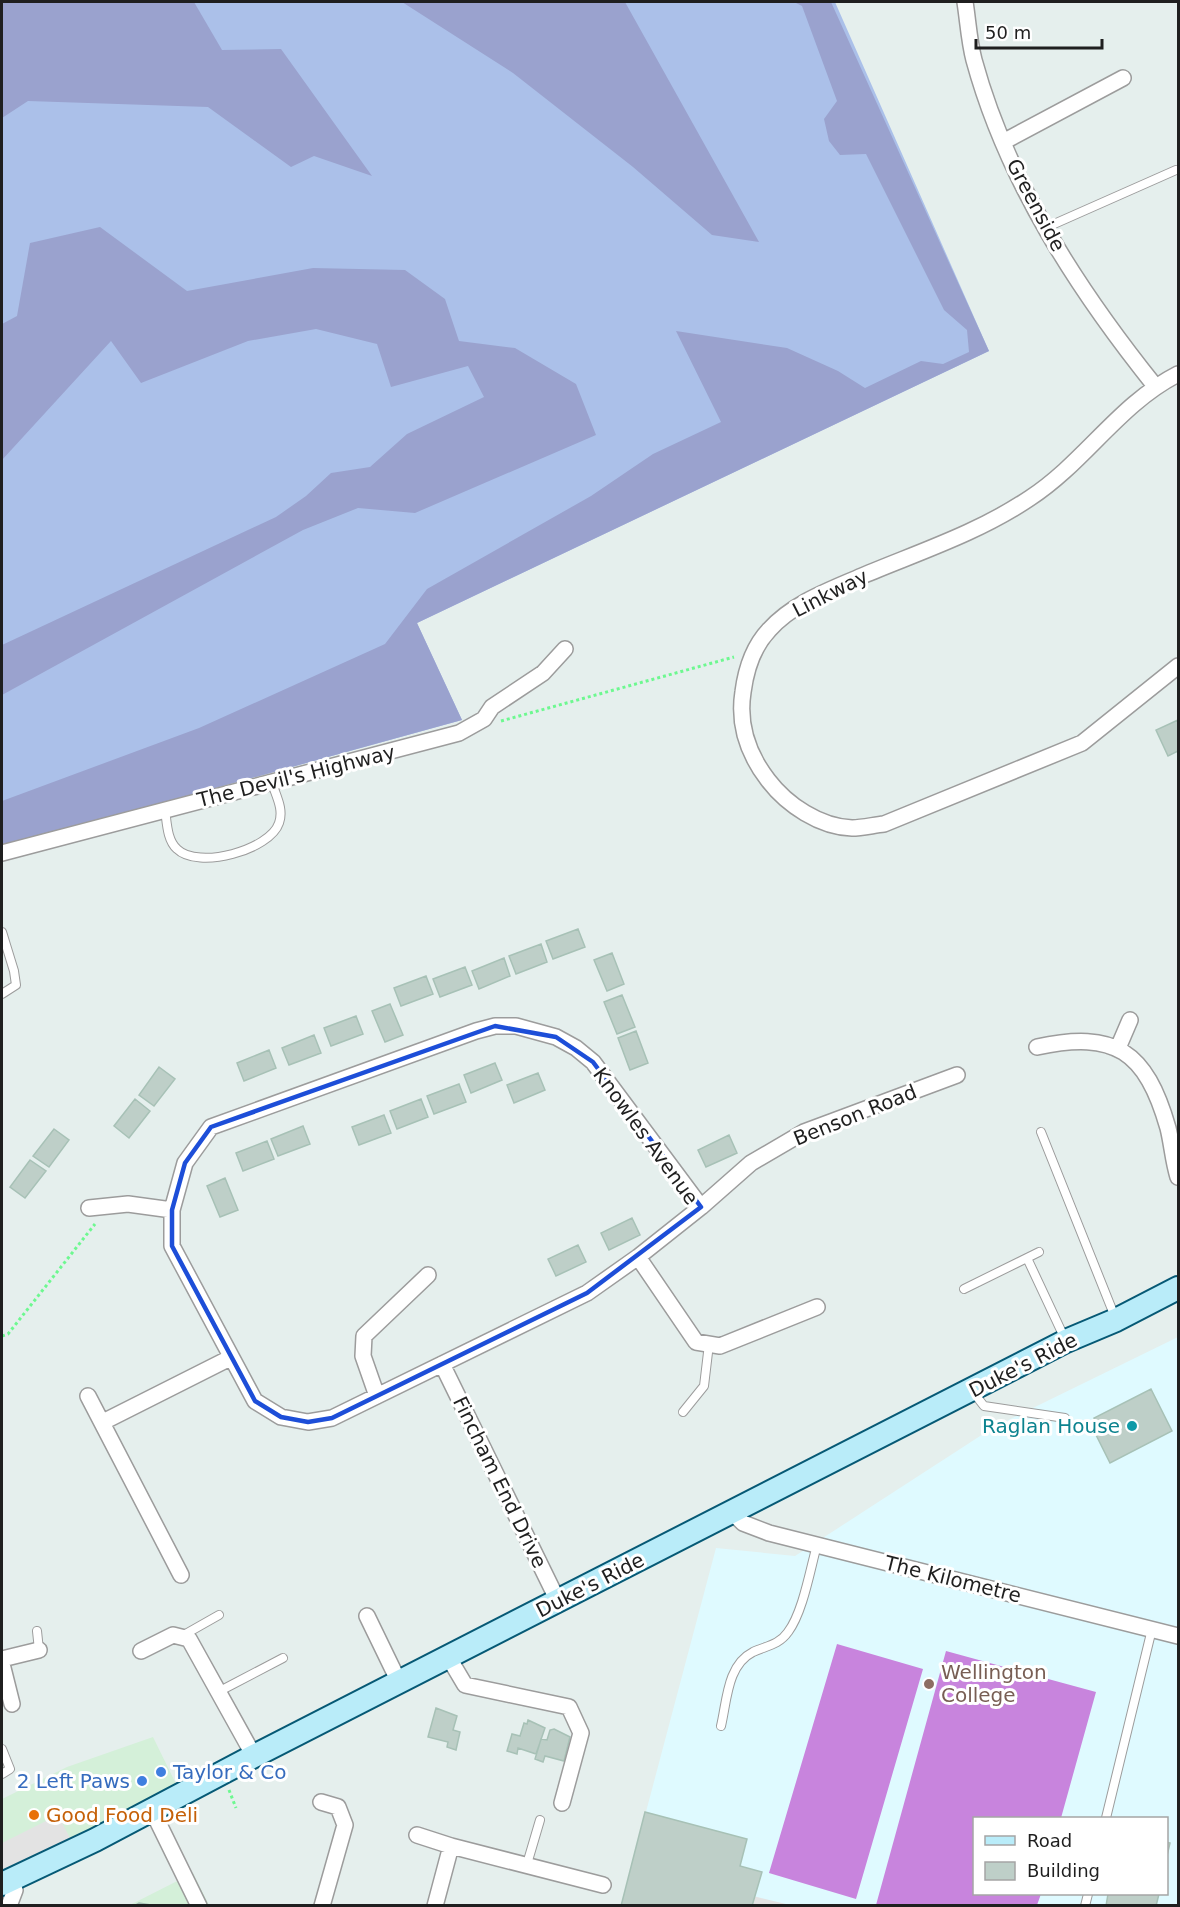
<svg xmlns="http://www.w3.org/2000/svg" width="1180" height="1907" font-family="'DejaVu Sans',sans-serif">
<rect width="100%" height="100%" fill="#e5efed"/>
<!-- commercial -->
<path fill="#d4f0d9" d="M 153,1737 L 178,1788 L 2,1874 L 2,1799 L 67,1767 Z
M 193,1873 L 209,1905 L 128,1906 Z"/>
<!-- education -->
<path fill="#dffaff" fill-rule="evenodd" d="M 1178,1337 L 1178,1905 L 621,1906 L 716,1548 L 795,1556 L 994,1427 ZM 974,1818 L 1166,1818 L 1166,1894 L 974,1894 Z"/>
<!-- grass -->
<path fill="#abc0e9" d="M 2,2 L 835,2 L 989,351 L 417,623 L 462,720 L 2,847 Z"/>
<!-- forest -->
<path fill="#9aa2ce" d="M 2,2 L 194,2 L 222,50 L 281,49 L 372,176 L 314,156 L 291,167 L 208,107 L 28,101 L 2,118 Z
M 402,2 L 625,2 L 759,242 L 712,235 L 633,167 L 513,73 Z
M 794,2 L 831,2 L 989,351 L 417,623 L 462,720 L 2,847 L 2,801 L 199,728 L 385,644 L 427,589 L 591,496 L 653,454 L 721,422 L 676,331 L 787,348 L 838,371 L 865,388 L 921,361 L 943,364 L 969,352 L 967,330 L 944,310 L 866,154 L 840,155 L 829,141 L 824,119 L 837,101 L 802,6 Z
M 100,227 L 187,291 L 313,268 L 405,270 L 445,299 L 459,341 L 515,348 L 576,384 L 596,435 L 415,513 L 358,508 L 303,530 L 2,695 L 2,645 L 276,517 L 306,496 L 331,473 L 370,467 L 407,434 L 484,397 L 468,366 L 391,387 L 377,344 L 316,329 L 248,341 L 141,383 L 111,341 L 2,460 L 2,324 L 17,316 L 30,243 Z"/>
<!-- pitch -->
<path fill="#c884dd" d="M 837,1644 L 923,1669 L 856,1899 L 769,1873 Z
M 946,1651 L 1096,1692 L 1061,1818 L 974,1818 L 974,1894 L 1041,1894 L 1037,1905 L 876,1905 Z"/>
<!-- parking -->
<path fill="#e3e3e3" d="M 58,1815 L 70,1838 L 2,1874 L 2,1843 Z
M 753,1896 L 790,1905 L 751,1906 Z"/>
<!-- building -->
<path fill="#becfc8" stroke="#a7c1b6" stroke-width="1.5" d="M 1178,720 L 1178,751 L 1168,756 L 1156,730 Z
M 578,929 L 585,947 L 553,959 L 546,941 Z
M 541,944 L 547,962 L 516,974 L 509,956 Z
M 612,953 L 624,984 L 607,991 L 594,960 Z
M 504,958 L 510,976 L 479,989 L 472,971 Z
M 465,967 L 472,985 L 440,997 L 433,979 Z
M 426,976 L 433,994 L 401,1006 L 394,988 Z
M 622,995 L 635,1027 L 617,1034 L 604,1002 Z
M 390,1004 L 403,1035 L 385,1042 L 372,1011 Z
M 356,1016 L 363,1034 L 331,1046 L 324,1028 Z
M 636,1031 L 648,1063 L 630,1070 L 618,1038 Z
M 314,1035 L 321,1053 L 289,1065 L 282,1048 Z
M 269,1050 L 276,1068 L 244,1081 L 237,1063 Z
M 495,1063 L 502,1080 L 471,1093 L 464,1075 Z
M 159,1067 L 175,1079 L 154,1106 L 139,1095 Z
M 538,1073 L 545,1090 L 514,1103 L 507,1085 Z
M 459,1084 L 466,1102 L 434,1114 L 427,1096 Z
M 135,1099 L 150,1111 L 129,1138 L 114,1126 Z
M 421,1099 L 428,1117 L 397,1129 L 390,1111 Z
M 384,1115 L 391,1133 L 359,1145 L 352,1127 Z
M 303,1126 L 310,1144 L 278,1156 L 271,1139 Z
M 54,1129 L 69,1140 L 49,1167 L 33,1156 Z
M 729,1135 L 737,1153 L 706,1167 L 698,1150 Z
M 267,1141 L 274,1159 L 243,1171 L 236,1153 Z
M 30,1160 L 46,1171 L 25,1198 L 10,1187 Z
M 225,1178 L 238,1210 L 220,1217 L 207,1186 Z
M 632,1218 L 640,1235 L 609,1250 L 601,1233 Z
M 578,1245 L 586,1262 L 556,1276 L 548,1259 Z
M 1151,1389 L 1172,1431 L 1110,1463 L 1092,1427 L 1097,1425 L 1094,1418 Z
M 436,1708 L 457,1716 L 453,1730 L 460,1732 L 456,1750 L 447,1747 L 448,1742 L 428,1737 Z
M 528,1720 L 545,1728 L 536,1754 L 518,1748 L 517,1754 L 507,1751 L 512,1734 L 520,1736 L 524,1723 L 527,1724 Z
M 554,1729 L 570,1737 L 564,1761 L 545,1756 L 543,1762 L 535,1759 L 541,1739 L 547,1740 L 550,1730 Z
M 645,1812 L 747,1839 L 740,1866 L 762,1872 L 752,1906 L 621,1906 Z
M 1166,1842 L 1170,1843 L 1166,1860 Z
M 1108,1894 L 1159,1894 L 1156,1906 L 1106,1906 Z
M 139,1903 L 157,1906 L 134,1906 Z"/>
<g fill="none" stroke-linecap="round" stroke-linejoin="round">
<defs>
<path id="lane" d="M 1045,228 L 1176,170
M 165,810 C 167,823 167,840 177,849 C 198,870 270,850 279,823 C 284,809 276,796 272,783
M 2,932 L 14,971 L 16,985 L 2,994
M 1041,1132 L 1115,1317
M 1027,1258 L 1065,1339
M 964,1289 L 1039,1252
M 973,1392 L 984,1406 L 1065,1418
M 683,1412 L 704,1386 L 709,1344
M 37,1631 L 39,1650
M 182,1636 L 219,1615
M 218,1692 L 283,1658
M 721,1726 C 727,1701 727,1665 753,1652 C 766,1646 779,1645 788,1632 C 803,1612 810,1570 817,1545
M 2,1749 L 10,1769 L 2,1774
M 1106,1818 L 1152,1629
M 527,1864 L 540,1820
M 1085,1906 L 1088,1894"/>
<path id="street" d="M 965,2 C 968,21 969,41 974,60 C 1007,181 1078,290 1155,386
M 1003,142 L 1123,78
M 1178,374 C 1119,404 1085,462 1030,498 C 978,533 919,552 862,576 C 830,590 793,603 769,630 C 753,647 746,669 743,692 C 738,724 748,754 768,780 C 787,805 820,827 852,828 C 862,828 874,825 884,824 L 1082,743 L 1178,666
M 2,853 L 459,733 L 484,719 L 492,707 L 543,673 L 565,649
M 1037,1047 C 1115,1030 1146,1051 1168,1128 C 1172,1144 1173,1161 1178,1177
M 1118,1048 L 1130,1020
M 701,1207 L 593,1062 L 576,1048 L 556,1037 L 516,1026 L 495,1026 L 476,1031 L 211,1127 L 185,1163 L 172,1210 L 172,1246 L 255,1401 L 281,1417 L 308,1422 L 332,1418 L 587,1293 L 638,1257 L 701,1207 L 751,1163 L 804,1132 L 957,1075
M 89,1208 L 128,1204 L 172,1210
M 638,1257 L 696,1342 L 720,1346 L 817,1307
M 442,1364 L 558,1601
M 88,1396 L 181,1575
M 377,1396 L 363,1356 L 364,1336 L 428,1275
M 103,1422 L 230,1358
M 732,1512 L 743,1523 L 769,1533 L 1178,1636
M 367,1616 L 399,1682
M 141,1651 L 173,1635 L 189,1639 L 254,1756
M 449,1658 L 465,1685 L 569,1707 L 581,1733 L 562,1803
M 2,1659 L 39,1650
M 2,1664 L 12,1704
M 321,1802 L 338,1807 L 345,1825 L 322,1906
M 152,1810 L 199,1906
M 417,1835 L 451,1846
M 9,1906 L 15,1890 L 10,1880
M 435,1906 L 451,1846 L 603,1885"/>
<path id="secondary" d="M 2,1884 L 95,1840 L 254,1756 L 1066,1341 L 1116,1320 L 1178,1288"/>
</defs>
<!-- lane casing -->
<use href="#lane" stroke="#9c9c9c" stroke-width="10"/>
<!-- street casing -->
<use href="#street" stroke="#9c9c9c" stroke-width="18"/>
<!-- secondary casing -->
<use href="#secondary" stroke="#065975" stroke-width="26"/>
<!-- path -->
<path stroke="#6df890" stroke-width="3" stroke-dasharray="3 3" stroke-linecap="butt" d="M 501,721 L 734,657
M 2,1336 L 8,1334 L 95,1224
M 229,1790 L 236,1808"/>
<!-- lane -->
<use href="#lane" stroke="#fff" stroke-width="8"/>
<!-- street -->
<use href="#street" stroke="#fff" stroke-width="15"/>
<!-- secondary -->
<use href="#secondary" stroke="#b9ecf9" stroke-width="22"/>
</g>
<!-- marked area -->
<path fill="none" stroke="#1d4ed8" stroke-width="4.5" stroke-linejoin="round" d="M 495,1026 L 556,1037 L 593,1062 L 701,1207 L 587,1293 L 332,1418 L 308,1422 L 281,1417 L 255,1401 L 172,1246 L 172,1210 L 185,1163 L 211,1127 Z"/>
<!-- markers -->
<circle fill="#0f9aa8" stroke="#fff" stroke-width="2" cx="1132" cy="1426" r="6"/>
<circle fill="#8d6e63" stroke="#fff" stroke-width="2" cx="929" cy="1684" r="6"/>
<g fill="#3f7fe0" stroke="#fff" stroke-width="2">
<circle cx="161" cy="1772" r="6"/>
<circle cx="142" cy="1781" r="6"/>
</g>
<circle fill="#e8710a" stroke="#fff" stroke-width="2" cx="34" cy="1815" r="6"/>
<g text-anchor="middle" dominant-baseline="central" stroke-width="6" stroke-linejoin="round" paint-order="stroke">
<!-- street labels -->
<g font-size="20" fill="#1f1f1f" stroke="#fff">
<text transform="translate(1036 205) rotate(62)">Greenside</text>
<text transform="translate(830 593) rotate(-27)">Linkway</text>
<text transform="translate(296 776) rotate(-14)">The Devil's Highway</text>
<text transform="translate(855 1115) rotate(-22)">Benson Road</text>
<text transform="translate(646 1136) rotate(54)">Knowles Avenue</text>
<text transform="translate(1023 1365) rotate(-27)">Duke's Ride</text>
<text transform="translate(500 1482) rotate(64)">Fincham End Drive</text>
<text transform="translate(953 1579) rotate(14)">The Kilometre</text>
<text transform="translate(590 1585) rotate(-27)">Duke's Ride</text>
</g>
<!-- culture labels -->
<g font-size="20" fill="#0d838f" stroke="#fff" text-anchor="end">
<text x="1120" y="1426">Raglan House</text>
</g>
<!-- education labels -->
<g font-size="20" fill="#785e54" stroke="#fff" text-anchor="start">
<text x="941" y="1672">Wellington<tspan x="941" dy="23">College</tspan></text>
</g>
<!-- shop labels -->
<g font-size="20" fill="#366cbe" stroke="#fff" text-anchor="start">
<text x="173" y="1772">Taylor &amp; Co</text>
<text x="130" y="1781" text-anchor="end">2 Left Paws</text>
</g>
<!-- food labels -->
<g font-size="20" fill="#c56008" stroke="#fff" text-anchor="start">
<text x="46" y="1815">Good Food Deli</text>
</g>
</g>
<!-- border -->
<rect width="1180" height="1907" fill="none" stroke="#1f1f1f" stroke-width="6"/>
<!-- legend -->
<rect x="973" y="1817" width="195" height="78" fill="#ffffff" stroke="#a5a5a5" stroke-width="1.5"/>
<rect x="985" y="1836" width="30" height="9" fill="#b9ecf9" stroke="#a5a5a5" stroke-width="1.5"/>
<text x="1027" y="1847" font-size="18" fill="#1f1f1f">Road</text>
<rect x="985" y="1862" width="30" height="18" fill="#becfc8" stroke="#a5a5a5" stroke-width="1.5"/>
<text x="1027" y="1877" font-size="18" fill="#1f1f1f">Building</text>
<!-- scale -->
<path d="M976 39v9h126v-9" fill="none" stroke="#1f1f1f" stroke-width="3"/>
<text x="985" y="39" font-size="18" fill="#1f1f1f" stroke="#ffffff" stroke-width="4.5" paint-order="stroke">50 m</text>
</svg>
